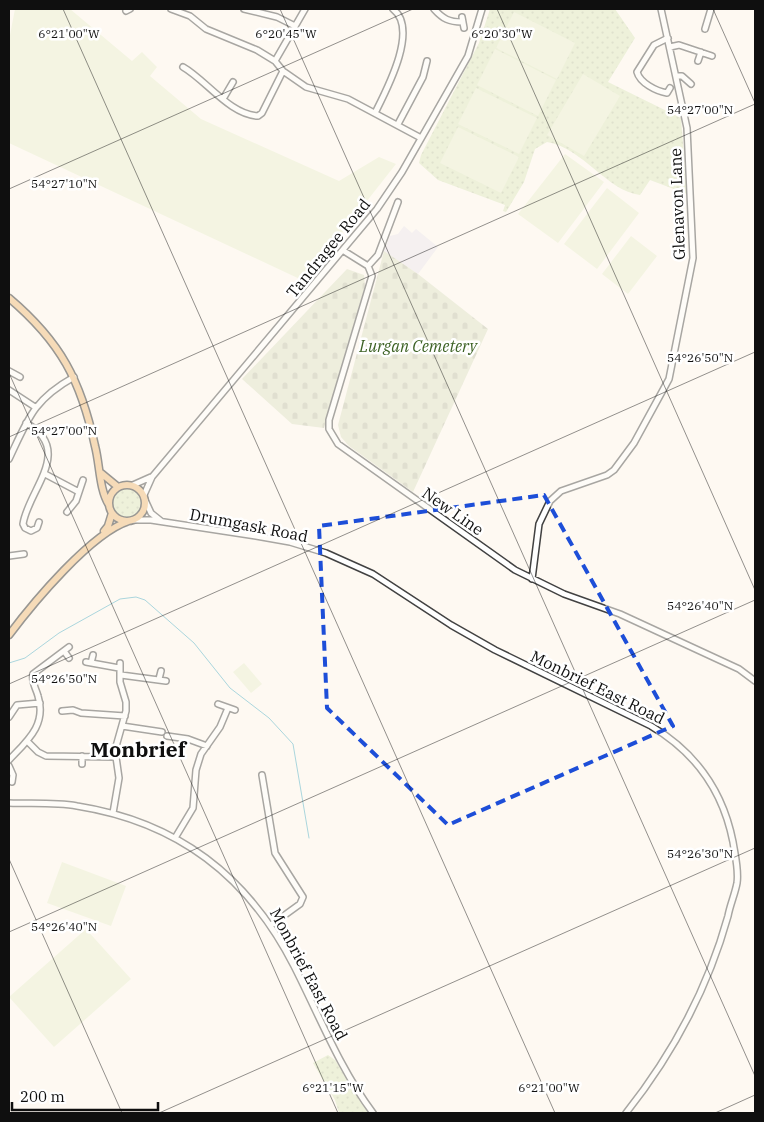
<svg xmlns="http://www.w3.org/2000/svg" width="764" height="1122" font-family="'IBM Plex Serif',serif">
<defs>
<pattern id="grass-dots" width="8" height="8" patternUnits="userSpaceOnUse" patternTransform="scale(1.25)"><rect width="8" height="8" fill="#dbe6bd"/><path d="M2 2h.1M6 6h.1" fill="none" stroke="#bbc4a1" stroke-width="1.8" stroke-linecap="round"/></pattern>
<pattern id="cemetery-stones" width="16" height="16" patternUnits="userSpaceOnUse" patternTransform="scale(1.25)"><rect width="16" height="16" fill="#dcdfc4"/><path d="M2 7V4a2 2 0 0 1 4 0v3zM10 15v-3a2 2 0 0 1 4 0v3z" fill="#bcbea7"/></pattern>
</defs>
<rect width="100%" height="100%" fill="#fef9f2"/>
<!-- industrial -->
<path fill="#eae4ed" d="M 404,226 L 412,233 L 416,229 L 438,247 L 418,274 L 384,251 L 390,236 L 398,234 Z"/>
<!-- grass -->
<path fill="url(#grass-dots)" d="M 490,9 L 615,9 L 635,38 L 608,82 L 681,118 L 687,194 L 650,180 L 640,195 C 607,191 583,148 547,142 L 535,149 L 524,182 L 506,212 L 503,211 L 505,205 L 438,180 L 419,163 L 421,155 L 479,43 Z
M112 503a15 15 0 1 1 30 0a15 15 0 1 1-30 0Z
M 328,1055 L 335,1060 L 369,1113 L 339,1113 L 335,1100 L 313,1063 Z"/>
<!-- cemetery -->
<path fill="url(#cemetery-stones)" d="M 384,251 L 418,274 L 488,329 L 413,492 L 349,446 L 341,437 L 338,425 Z
M 347,269 L 364,275 L 365,286 L 324,428 L 292,424 L 242,379 Z"/>
<!-- pitch -->
<path fill="#e9eece" d="M 15,9 L 70,9 L 132,61 L 142,52 L 157,67 L 150,76 L 201,119 L 339,181 L 379,157 L 396,164 L 304,281 L 9,143 L 9,40 Z
M 514,12 L 575,43 L 557,79 L 496,48 Z
M 495,49 L 556,80 L 538,116 L 477,85 Z
M 583,74 L 620,96 L 584,156 L 547,135 Z
M 476,88 L 537,118 L 519,154 L 458,124 Z
M 458,127 L 519,157 L 501,193 L 440,163 Z
M 565,154 L 604,182 L 558,243 L 518,214 Z
M 607,188 L 639,213 L 597,269 L 564,244 Z
M 631,236 L 657,256 L 628,294 L 602,274 Z
M 244,663 L 262,684 L 251,693 L 233,672 Z
M 62,862 L 126,886 L 111,926 L 47,903 Z
M 86,929 L 131,979 L 54,1047 L 9,997 Z"/>
<g fill="none" stroke-linecap="round" stroke-linejoin="round">
<!-- stream -->
<path stroke="#47aac3" stroke-width="1" d="M 9,663 L 25,658 L 59,633 L 120,599 L 136,597 L 145,600 L 194,643 L 230,688 L 269,718 L 293,744 L 309,838"/>
<defs>
<path id="minor" d="M 171,9 L 190,16 L 206,29 L 257,50 L 275,61 L 283,71 L 306,87 L 348,99 L 421,138
M 244,9 L 277,17 L 295,26
M 434,9 C 443,19 449,22 462,22
M 126,11 L 130,9
M 462,17 L 464,28
M 705,29 L 711,9
M 668,38 L 654,45 L 637,72 C 640,83 656,91 667,93 L 670,88
M 670,47 L 679,45 L 712,56
M 275,61 L 305,9
M 698,61 L 701,52
M 183,67 C 206,80 230,115 258,116 L 262,113 L 283,71
M 677,76 L 682,76 L 691,84
M 223,99 L 233,82
M 375,113 C 387,89 419,29 393,9
M 398,124 L 423,77 L 427,61
M 344,251 L 368,266 L 372,276 L 329,420 L 329,429 L 338,444 L 515,570 L 564,594 L 620,614 L 739,669 L 755,681
M 368,266 L 378,255 L 398,202
M 9,371 L 20,377
M 9,390 L 35,407
M 26,423 C 75,450 28,490 23,524 L 25,528 L 31,531 L 37,528 L 39,522
M 9,459 C 28,419 33,400 74,377
M 45,474 L 79,492
M 133,485 L 151,477
M 144,495 L 152,477 L 377,209 L 402,172 L 468,56 L 482,9
M 145,500 L 151,513 L 161,521
M 67,512 L 76,501 L 83,480
M 133,520 L 151,520 L 256,536 L 290,542 L 326,553 L 373,574 L 451,625 L 495,650 L 651,726 C 695,752 723,791 733,842 C 735,855 739,870 737,883 C 735,894 730,905 728,916 C 708,988 672,1055 626,1113
M 9,556 L 24,554
M 532,579 L 539,524 L 550,501 L 561,491 L 607,475 L 614,470 L 634,443 L 669,379 L 693,258 L 687,128 L 661,9
M 64,651 L 69,658
M 86,662 L 119,668
M 91,663 L 93,655
M 121,675 L 166,681
M 159,679 L 161,671
M 218,704 L 235,710
M 62,711 L 73,710 L 81,713 L 125,716
M 9,717 L 17,705 L 40,703
M 122,726 L 162,732
M 167,736 L 188,739 L 207,746
M 28,742 L 38,752 L 46,756 L 116,757
M 82,756 L 82,764
M 9,760 C 27,741 47,725 38,696 C 36,688 31,682 33,674 L 69,647
M 9,766 L 13,775 L 12,782
M 262,775 L 275,853 L 303,897 L 300,904 L 271,925
M 9,803 C 31,804 55,802 77,806 C 178,822 248,876 294,966 C 319,1015 340,1069 373,1113
M 113,813 L 119,778 L 115,750 L 126,711 L 126,702 L 120,682 L 120,663
M 175,838 L 193,808 L 196,770 L 201,754 L 220,727 L 228,708"/>
<path id="major" d="M 9,298 C 61,342 81,381 95,446 C 100,465 99,489 109,505
M 101,473 L 118,487
M109 503a18 18 0 1 1 36 0a18 18 0 1 1-36 0Z
M 104,531 L 108,526 L 112,513
M 9,635 C 33,603 91,533 129,521"/>
</defs>
<!-- minor casing -->
<use href="#minor" stroke="#424242" stroke-width="8"/>
<!-- major casing -->
<use href="#major" stroke="#202020" stroke-width="9"/>
<!-- minor -->
<use href="#minor" stroke="#fff" stroke-width="5"/>
<!-- major -->
<use href="#major" stroke="#edb772" stroke-width="6"/>
</g>
<!-- marked area -->
<path d="M0 0H764V1122H0ZM 544,495 L 673,726 L 448,825 L 327,708 L 319,526 Z" fill="#fef9f2" fill-opacity=".55" fill-rule="evenodd"/>
<path fill="none" stroke="#1d4ed8" stroke-width="4" stroke-dasharray="10 6" stroke-linejoin="round" d="M 544,495 L 673,726 L 448,825 L 327,708 L 319,526 Z"/>
<!-- ticks -->
<path fill="none" stroke="#0f0f0f" stroke-width="1" stroke-opacity="0.45" d="M 63,9 L 555,1113M 280,9 L 755,1076M 497,9 L 755,590M 713,9 L 755,103M 9,189 L 413,9M 9,373 L 338,1113M 9,437 L 755,104M 9,684 L 755,352M 9,859 L 122,1113M 9,932 L 755,600M 159,1113 L 755,848M 715,1113 L 755,1095"/>
<g text-anchor="middle" dominant-baseline="central" stroke-width="5" stroke-linejoin="round" paint-order="stroke">
<!-- street labels -->
<g font-size="16" fill="#0f0f0f" stroke="#fff">
<text transform="translate(677 204) rotate(-92)">Glenavon Lane</text>
<text transform="translate(328 248) rotate(-51)">Tandragee Road</text>
<text transform="translate(453 511) rotate(35)">New Line</text>
<text transform="translate(249 525) rotate(11)">Drumgask Road</text>
<text transform="translate(598 687) rotate(26)">Monbrief East Road</text>
<text transform="translate(309 974) rotate(62)">Monbrief East Road</text>
</g>
<!-- park labels -->
<g font-size="16" font-style="italic" fill="#3d6224" stroke="#fff">
<text x="418" y="346">Lurgan Cemetery</text>
</g>
<!-- district labels -->
<g font-size="21" font-weight="bold" fill="#0f0f0f" stroke="#fff">
<text x="138" y="749">Monbrief</text>
</g>
</g>
<g font-size="12" text-anchor="middle" fill="#0f0f0f" stroke="#fff" stroke-width="5" stroke-linejoin="round" paint-order="stroke">
<text x="69" y="38">6°21'00"W</text>
<text x="286" y="38">6°20'45"W</text>
<text x="502" y="38">6°20'30"W</text>
<text x="700" y="114">54°27'00"N</text>
<text x="64" y="188">54°27'10"N</text>
<text x="700" y="362">54°26'50"N</text>
<text x="64" y="435">54°27'00"N</text>
<text x="700" y="610">54°26'40"N</text>
<text x="64" y="683">54°26'50"N</text>
<text x="700" y="858">54°26'30"N</text>
<text x="64" y="931">54°26'40"N</text>
<text x="333" y="1092">6°21'15"W</text>
<text x="549" y="1092">6°21'00"W</text>
</g>
<!-- border -->
<rect width="764" height="1122" fill="none" stroke="#0f0f0f" stroke-width="20"/>
<!-- scale -->
<path d="M12 1102v8h146v-8" fill="none" stroke="#0f0f0f" stroke-width="2.5"/>
<text x="20" y="1102" font-size="15" fill="#0f0f0f" stroke="#ffffff" stroke-width="4" paint-order="stroke">200 m</text>
</svg>
